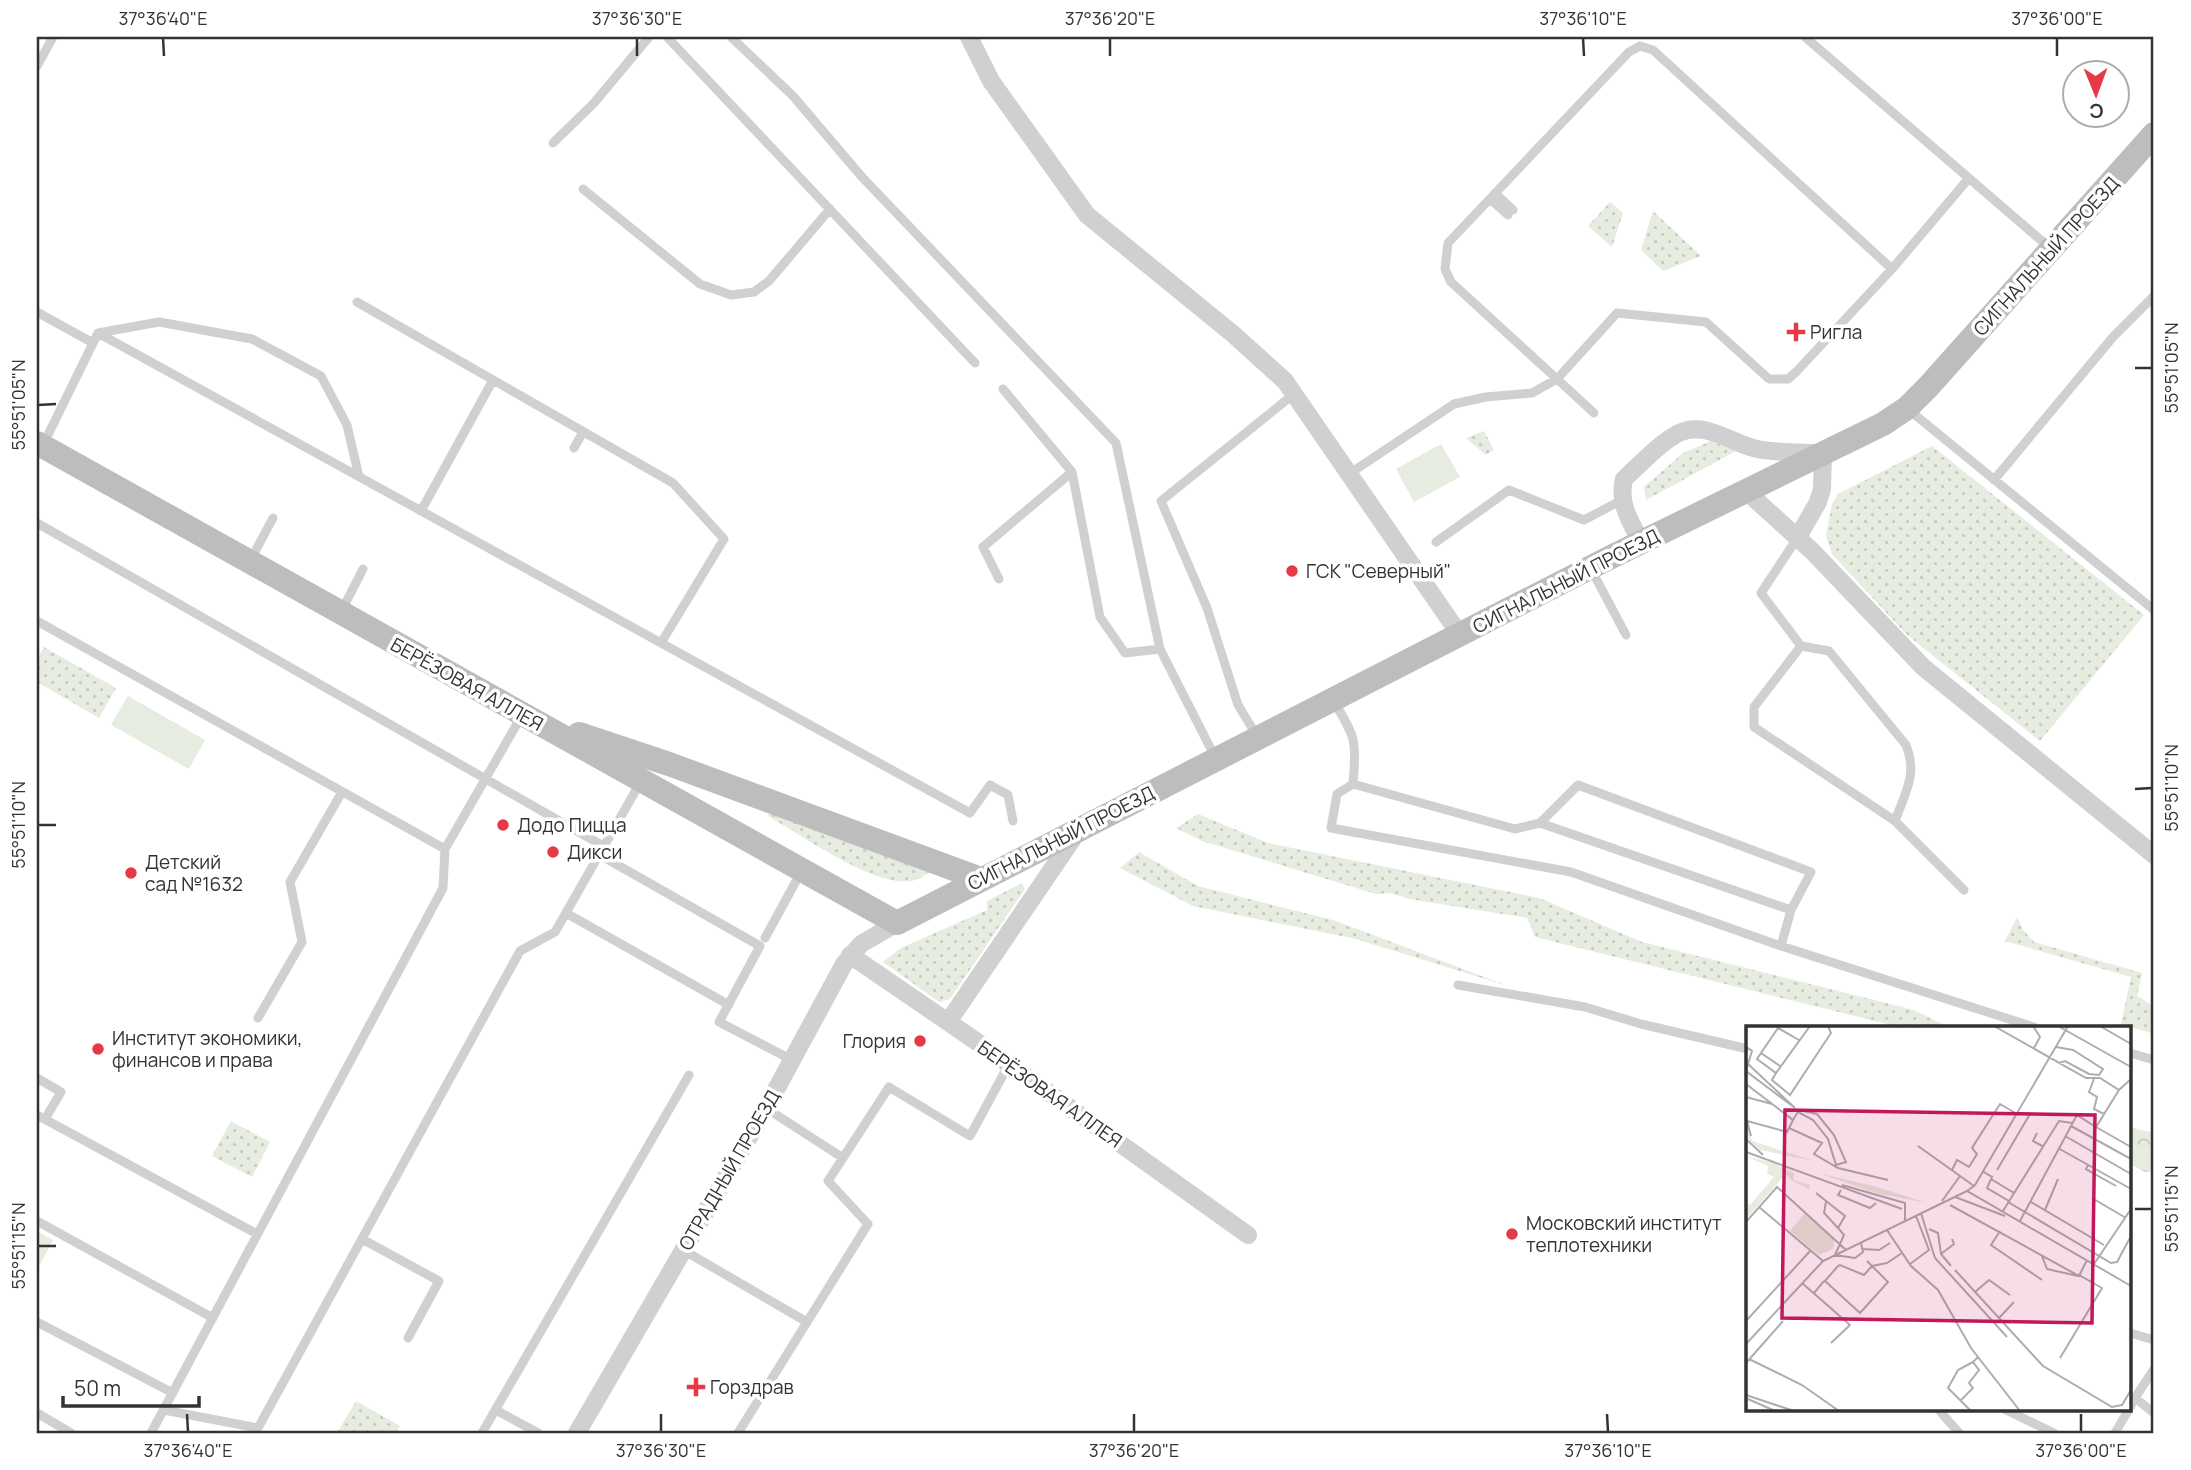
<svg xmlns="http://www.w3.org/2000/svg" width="2191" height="1470" font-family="Manrope,sans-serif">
<defs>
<pattern id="grass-dots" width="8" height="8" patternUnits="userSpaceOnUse" patternTransform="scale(1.75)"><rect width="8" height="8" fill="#e6ecdf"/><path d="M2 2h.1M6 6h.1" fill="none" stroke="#c6cbc0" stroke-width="1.8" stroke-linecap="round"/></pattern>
<pattern id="forest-crowns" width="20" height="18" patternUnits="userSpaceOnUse" patternTransform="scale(1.75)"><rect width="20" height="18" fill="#e6ecdf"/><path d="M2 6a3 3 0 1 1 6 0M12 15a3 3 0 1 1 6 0" fill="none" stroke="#c6cbc0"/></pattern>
</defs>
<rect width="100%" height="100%" fill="#fff"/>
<!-- grass -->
<path fill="url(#grass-dots)" d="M 1610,202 L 1623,213 L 1612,247 L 1588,226 Z
M 1653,211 L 1701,256 L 1663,271 L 1641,250 Z
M 1484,431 L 1494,450 L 1486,455 L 1466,438 Z
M 1711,441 L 1736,451 L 1646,500 L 1644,487 L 1683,453 Z
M 1932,446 L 2144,615 L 2040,741 L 1906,634 L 1832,554 L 1826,535 L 1832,504 L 1838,494 Z
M 44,647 L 116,688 L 99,718 L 37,682 L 37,660 Z
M 770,812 L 930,872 C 924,876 918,880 911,881 C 874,887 801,835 768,816 Z
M 1198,814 L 1268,843 L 1539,898 L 1642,942 L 1914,1010 L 1948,1027 L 1899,1027 L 1535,937 L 1527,918 L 1409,899 L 1391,893 L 1376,894 L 1202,841 L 1176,828 Z
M 1139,852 L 1198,886 L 1336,921 L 1508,986 L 1356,939 L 1193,906 L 1120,868 Z
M 1022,883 L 1025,889 L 950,999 L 939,1002 L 883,962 L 901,948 L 987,910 L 987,901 Z
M 2017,917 L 2023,930 L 2034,942 L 2142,973 L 2137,996 L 2154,1006 L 2154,1034 L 2121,1024 L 2131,977 L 2005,941 Z
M 231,1121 L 270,1142 L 252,1177 L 212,1156 Z
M 356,1401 L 400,1426 L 396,1433 L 337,1433 Z"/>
<!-- forest -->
<path fill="url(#forest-crowns)" d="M 2130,1127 L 2154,1133 L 2154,1171 L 2145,1172 L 2130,1164 Z"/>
<!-- garden -->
<path fill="#e6ecdf" d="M 1441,444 L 1460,477 L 1414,502 L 1396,469 Z
M 128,696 L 205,740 L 189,769 L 111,725 Z
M 37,1231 L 53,1240 L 37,1270 Z"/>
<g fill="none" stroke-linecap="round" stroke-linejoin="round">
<!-- service -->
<path stroke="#d0d0d0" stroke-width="9" d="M 667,37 L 975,363
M 731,37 L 793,96 L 862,177 L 1116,443 L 1160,649 L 1216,759
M 1805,37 L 2050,248
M 37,66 L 53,37
M 553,143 L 594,103 L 649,37
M 583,189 L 700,284 L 731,295 L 754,292 L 769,281 L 830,209
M 1495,193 L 1513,210
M 1490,199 L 1508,215
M 1892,269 L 1653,50 L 1640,46 L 1629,52 L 1448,243 L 1445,269 L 1451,282 L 1557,379 L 1617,313 L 1706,322 L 1769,379 L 1788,379 L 1796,372 L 1892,269 L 1969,178
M 357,302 L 673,483 L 724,539 L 661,643
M 37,312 L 93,343
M 98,333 L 159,322 L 252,339 L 321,376 L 347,425 L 359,477
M 1003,389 L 1072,472 L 1100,617 L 1125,653 L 1160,649
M 1909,410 L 2154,610
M 43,445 L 98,333 L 970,813 L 990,785 L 1008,795 L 1013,821
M 574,448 L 583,432
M 1349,474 L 1454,404 L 1486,397 L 1532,393 L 1557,379 L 1594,413
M 1994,480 L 2113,337 L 2154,296
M 421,511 L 493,380
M 37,523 L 605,847
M 1798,537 L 1761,593 L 1801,646 L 1754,707 L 1754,727 L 1895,821 L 1964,890
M 1436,542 L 1509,490 L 1584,520 L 1622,500
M 250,561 L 273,518
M 1591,569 L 1626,635
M 999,579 L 983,547 L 1072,472
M 341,612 L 363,569
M 37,621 L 445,849
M 1801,646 L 1829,651 L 1906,745 C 1918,774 1905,793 1895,821
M 1334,702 C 1357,739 1356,741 1353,784
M 1257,736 L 1238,705 L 1207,608 L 1161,501 L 1294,394
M 1540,823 L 1578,785 L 1811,872 L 1791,910
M 600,855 L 760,946 L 719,1022 L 792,1060
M 566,913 L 729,1005
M 765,938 L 801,872
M 1781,946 L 1571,872 L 1331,828 L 1337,794 L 1353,784 L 1515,829 L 1540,823 L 1791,910 L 1781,946 L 2034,1027
M 1458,985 L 1585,1007 L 1641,1024 L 1748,1049
M 258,1018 L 302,942 L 290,882 L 342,792
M 2130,1053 L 2154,1060
M 37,1078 L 61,1092 L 45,1119
M 766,1108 L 843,1158
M 37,1115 L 257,1234
M 37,1221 L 213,1318
M 362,1239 L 439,1281 L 408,1338
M 683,1250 L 807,1322
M 37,1322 L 173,1393
M 2130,1333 L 2154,1340
M 2135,1398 L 2154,1369
M 2130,1407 L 2135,1398 L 2154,1413
M 1938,1409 L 1959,1433
M 2004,1409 L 2054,1433
M 164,1410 L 258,1428 L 520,951 L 555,932 L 640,783
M 496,1410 L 538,1433
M 37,1413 L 71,1433
M 151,1433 L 443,888 L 445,849 L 521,717
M 482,1433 L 689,1075
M 738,1433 L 868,1224 L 828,1181 L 889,1087 L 970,1136 L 1009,1064
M 2115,1433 L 2129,1409"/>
<!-- minor -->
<path stroke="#d0d0d0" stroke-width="18" d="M 969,37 L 991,81 L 1087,215 L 1233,334 L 1285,381 L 1460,635
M 1746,491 L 1812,551 L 1923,667 L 2154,855
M 1641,542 C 1630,521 1618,503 1624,479 C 1641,464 1659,443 1679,433 C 1705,420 1732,444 1757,449 C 1779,453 1801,453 1823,453 L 1822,489 L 1818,502 L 1798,537
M 850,955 L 989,1050 L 1248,1235
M 948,1022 L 1076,834
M 577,1433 L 766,1108 L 844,964 L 861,944 L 897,923"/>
<!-- secondary -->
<path stroke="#bdbdbd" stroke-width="24" d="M 37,443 L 897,923 L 1613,556 L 1883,424 L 1907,408 L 1928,387 L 2154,134
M 579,734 L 669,764 L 981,879"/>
</g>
<!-- ticks -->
<path fill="none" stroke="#333" stroke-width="2.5" d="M 163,38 L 164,56M 637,38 L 637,56M 1110,38 L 1110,56M 1583,38 L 1584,56M 2057,38 L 2057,56M 2135,368 L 2152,368M 38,405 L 56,404M 2135,789 L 2152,788M 38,825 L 56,825M 2135,1209 L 2152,1209M 38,1246 L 56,1246M 187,1414 L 188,1432M 661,1414 L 661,1432M 1134,1414 L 1134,1432M 1607,1414 L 1608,1432M 2081,1414 L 2081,1432"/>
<!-- markers -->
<g fill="#e63946" stroke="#fff" stroke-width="2.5">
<path d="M1792.5 321.5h7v7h7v7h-7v7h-7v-7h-7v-7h7z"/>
<circle cx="1292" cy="571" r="7"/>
<circle cx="503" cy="825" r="7"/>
<circle cx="553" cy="852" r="7"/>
<circle cx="131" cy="873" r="7"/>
<circle cx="920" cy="1041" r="7"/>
<circle cx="98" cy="1049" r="7"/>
<circle cx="1512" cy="1234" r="7"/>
<path d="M692.5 1376.5h7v7h7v7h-7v7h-7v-7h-7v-7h7z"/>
</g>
<g text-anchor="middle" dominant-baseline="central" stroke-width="7" stroke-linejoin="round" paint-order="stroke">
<!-- street labels -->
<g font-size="19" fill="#333" stroke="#fff">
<text transform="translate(2046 256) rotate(-48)">СИГНАЛЬНЫЙ ПРОЕЗД</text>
<text transform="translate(1566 581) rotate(-27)">СИГНАЛЬНЫЙ ПРОЕЗД</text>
<text transform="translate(467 684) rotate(29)">БЕРЁЗОВАЯ АЛЛЕЯ</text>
<text transform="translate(1061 838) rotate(-27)">СИГНАЛЬНЫЙ ПРОЕЗД</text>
<text transform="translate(1050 1094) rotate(35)">БЕРЁЗОВАЯ АЛЛЕЯ</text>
<text transform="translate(729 1170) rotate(-60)">ОТРАДНЫЙ ПРОЕЗД</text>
</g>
<!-- poi labels -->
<g font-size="19" fill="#333" stroke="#fff" text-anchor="start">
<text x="1810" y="332">Ригла</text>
<text x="1306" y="571">ГСК "Северный"</text>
<text x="517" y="825">Додо Пицца</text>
<text x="567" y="852">Дикси</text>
<text x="145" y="862">Детский<tspan x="145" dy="22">сад №1632</tspan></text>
<text x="112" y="1038">Институт экономики,<tspan x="112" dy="22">финансов и права</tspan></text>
<text x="906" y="1041" text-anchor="end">Глория</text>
<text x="1526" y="1223">Московский институт<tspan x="1526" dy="22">теплотехники</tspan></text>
<text x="710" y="1387">Горздрав</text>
</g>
</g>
<!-- overview -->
<g transform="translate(1746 1026)">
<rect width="385" height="385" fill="#fff"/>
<path d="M 0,130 L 27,137 L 48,147 L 47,154 L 64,159 L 63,163 L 45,154 L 40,148 L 0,193 L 0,176 L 4,179 L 28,151 L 21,148 L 22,140 ZM 72,147 L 131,161 L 181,177 L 130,167 ZM 59,187 L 88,214 L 87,223 L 73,229 L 44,205 Z" fill="#e6ecdf"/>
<path d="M 0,97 L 6,115 L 68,135 L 14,124 L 4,115 L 2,110 Z" fill="#e6ecdf"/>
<path fill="none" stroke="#adadad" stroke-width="2" d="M 248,0 L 340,52 L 354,52 L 373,64 L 385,53M 287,0 L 294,11 L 288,22M 312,0 L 385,41M 354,0 L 385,18M 310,21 L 327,24 L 357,43 L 353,49 L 343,48 L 319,35 L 313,37M 0,27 L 2,22 L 6,25 L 0,45 L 49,82 L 2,38M 15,27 L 11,33 L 30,47 L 64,0M 34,40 L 15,27 L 32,2 L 53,14M 30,47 L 26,54 L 44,69 L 85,7 L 82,0M 348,53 L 343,66 L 351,71 L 348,83 L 358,88M 0,58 L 47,94 L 53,84 L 71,88 L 88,109 L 100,136 L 90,139 L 82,113 L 67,94 L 52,86M 0,71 L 26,78M 325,100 L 385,133M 350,101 L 385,121M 43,102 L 76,117 L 68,128 L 92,142 L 142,154M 291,107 L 287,115 L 298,121M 5,110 L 1,95 L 41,106 L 47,94M 319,110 L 385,148M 0,113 L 17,129M 172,120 L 228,160M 312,122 L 385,163M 0,126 L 156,183M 342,139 L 340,143 L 370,160M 206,144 L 211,134 L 223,141 L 231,128 L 226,122 L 254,78 L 271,88M 251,144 L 284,88M 236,145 L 246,151 L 241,162 L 263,175M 245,153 L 268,167M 96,159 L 159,177 L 159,195M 95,164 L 92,169 L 124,182 L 130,177M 221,165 L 229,159 L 322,0M 70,167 L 99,190 L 92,202 L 98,209 L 89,229 L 109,232 L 117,226 L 115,217M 209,171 L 259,190M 346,172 L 380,192M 196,175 L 214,150M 80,176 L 78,187 L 92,202M 262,176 L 365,237 L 371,236 L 385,210M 285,176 L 358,219M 204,179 L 333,250 L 341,234M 13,181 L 77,235M 299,184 L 312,153M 257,185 L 313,95 L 326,97M 175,187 L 189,232 L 261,311M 274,195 L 331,89 L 350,101 L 373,64M 0,196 L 31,161 L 100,224M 183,203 L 192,207 L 195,228 L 205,240M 141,204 L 165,240 L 192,264 L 225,322 L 274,385M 254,205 L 245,219 L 296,254M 117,223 L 133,224 L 144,217M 195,228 L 208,218 L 206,213M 296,230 L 301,243 L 332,250M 121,235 L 126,240 L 141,237 L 156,227M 164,238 L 183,224 L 170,190M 348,238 L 385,183M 209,244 L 297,340 L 366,381 L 376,379 L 385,364M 56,257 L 104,299 L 85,317M 229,266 L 243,254 L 264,269M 68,267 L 77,256 L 79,255 L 92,240 L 94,239 L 118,249 L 126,240 L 142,256 L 114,287 L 79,255M 253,292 L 268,276M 0,295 L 65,224M 0,318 L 77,235 L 221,165 L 385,260M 314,332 L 356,262 L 333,249M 3,333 L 56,359 L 93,385M 0,337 L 37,295M 0,369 L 48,385M 2,373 L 29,385M 214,375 L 227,362 L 223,357 L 233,344 L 227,336 L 232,331M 225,385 L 202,362 L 212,344 L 227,336"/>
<path fill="#c2185b" fill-opacity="0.15" stroke="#c2185b" stroke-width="3.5" d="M 39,84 L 349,89 L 346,297 L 36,292 Z"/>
<rect width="385" height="385" fill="none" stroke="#333" stroke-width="3.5"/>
</g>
<!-- border -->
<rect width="2191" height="1470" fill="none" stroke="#ffffff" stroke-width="77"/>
<!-- north arrow -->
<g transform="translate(2096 94) rotate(179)"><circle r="33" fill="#ffffff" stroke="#adadad" stroke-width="2"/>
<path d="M0-5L12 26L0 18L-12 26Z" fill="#e63946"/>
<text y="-10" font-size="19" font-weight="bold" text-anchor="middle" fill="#333333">С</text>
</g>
<!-- scale -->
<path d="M63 1396v10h136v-10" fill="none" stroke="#333333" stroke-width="3.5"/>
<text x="74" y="1396" font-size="21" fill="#333333" stroke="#ffffff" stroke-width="5" paint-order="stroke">50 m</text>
<rect x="38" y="38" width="2114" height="1394" fill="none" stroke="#333" stroke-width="2.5"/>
<g font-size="18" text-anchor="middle" fill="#333">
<text x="163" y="25">37°36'40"E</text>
<text x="637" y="25">37°36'30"E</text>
<text x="1110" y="25">37°36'20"E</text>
<text x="1583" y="25">37°36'10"E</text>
<text x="2057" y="25">37°36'00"E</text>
<text transform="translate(2172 368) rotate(-90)" y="6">55°51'05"N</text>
<text transform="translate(19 405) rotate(-90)" y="6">55°51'05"N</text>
<text transform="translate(2172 788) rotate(-90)" y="6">55°51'10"N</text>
<text transform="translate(19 825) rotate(-90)" y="6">55°51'10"N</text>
<text transform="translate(2172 1209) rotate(-90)" y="6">55°51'15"N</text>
<text transform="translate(19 1246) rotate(-90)" y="6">55°51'15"N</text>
<text x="188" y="1457">37°36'40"E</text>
<text x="661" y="1457">37°36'30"E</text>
<text x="1134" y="1457">37°36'20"E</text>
<text x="1608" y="1457">37°36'10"E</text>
<text x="2081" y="1457">37°36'00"E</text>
</g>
</svg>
